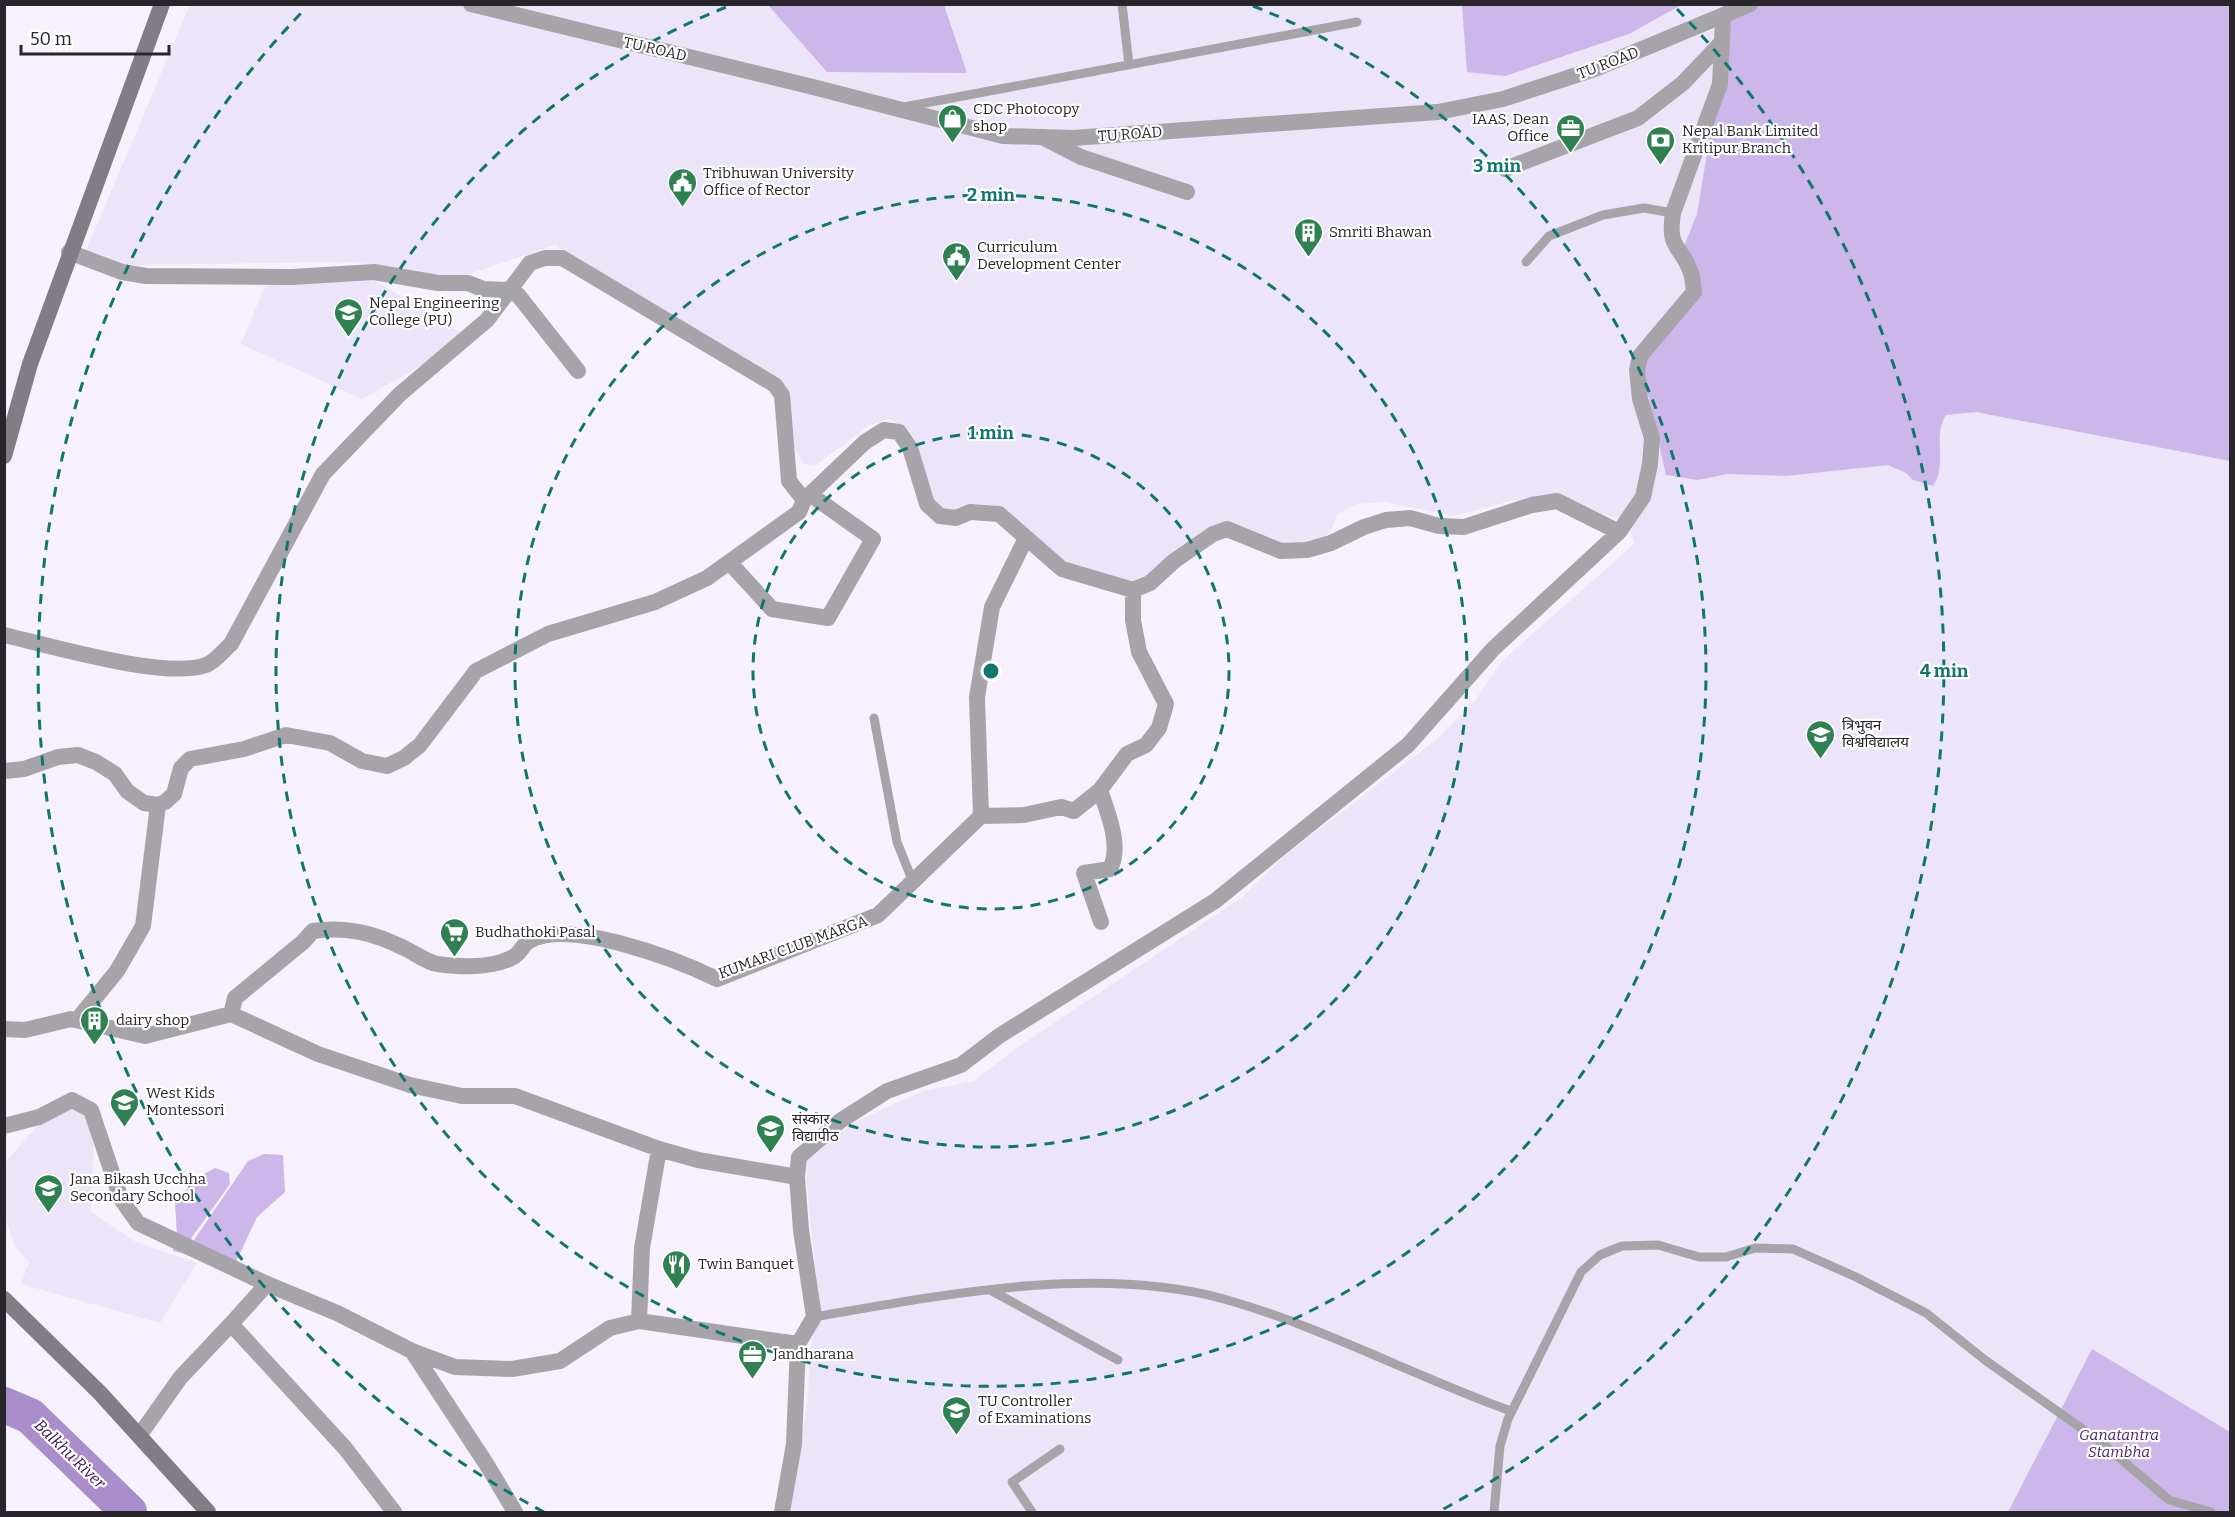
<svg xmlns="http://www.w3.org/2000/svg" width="2235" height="1517" font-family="Bitter,'Noto Sans Devanagari',serif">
<rect width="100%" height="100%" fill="#f7f1fe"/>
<!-- built -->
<path fill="#ece4f8" d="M 190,5 L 2230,5 L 2230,1512 L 789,1512 L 808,1400 L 810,1352 L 819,1307 L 806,1176 L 807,1157 L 859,1120 L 923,1091 L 974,1081 L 1015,1049 L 1241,898 L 1282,858 L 1437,739 L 1474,702 L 1501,662 L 1634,544 L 1630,526 L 1618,518 L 1538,499 L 1511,501 L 1453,516 L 1384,502 L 1357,504 L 1337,514 L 1332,528 L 1321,541 L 1304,549 L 1207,533 L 1183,544 L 1157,574 L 1136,583 L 1084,576 L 995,505 L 977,504 L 955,510 L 942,508 L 934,502 L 912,435 L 900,424 L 889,419 L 870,425 L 816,465 L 804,464 L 791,442 L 786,386 L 779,378 L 652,307 L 555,245 L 472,273 L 453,277 L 354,262 L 124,265 L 86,251 Z
M 376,281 L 460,332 L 434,358 L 362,399 L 241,344 L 265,286 L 277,283 Z
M 72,1105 L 88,1112 L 94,1133 L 91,1212 L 136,1242 L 197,1263 L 160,1323 L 21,1284 L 29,1262 L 15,1246 L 6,1220 L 4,1164 L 38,1125 Z"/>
<!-- green -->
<path fill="#cdb6ea" d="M 1758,4 L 2230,5 L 2230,461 L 1976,412 L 1946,415 C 1932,436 1948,464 1933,486 L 1913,480 L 1906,473 L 1888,465 L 1786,476 L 1727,474 L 1698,480 L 1666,475 L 1644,376 L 1646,358 L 1690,300 L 1683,249 L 1697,214 L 1712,123 L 1719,23 Z
M 768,5 L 944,5 L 967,73 L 827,72 Z
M 1462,5 L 1462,4 L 1681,5 L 1629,34 L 1505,76 L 1467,72 Z
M 264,1154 L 283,1155 L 285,1192 L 257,1217 L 233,1268 L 188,1255 L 194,1240 L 248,1161 Z
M 215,1168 L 229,1173 L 230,1184 L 192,1237 L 185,1254 L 173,1251 L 173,1240 L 177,1234 L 175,1204 L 196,1178 Z
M 2092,1349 L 2230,1432 L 2230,1512 L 2008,1512 Z"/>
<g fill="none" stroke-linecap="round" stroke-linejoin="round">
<!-- river -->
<path stroke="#aa8ecc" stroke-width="36" d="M 4,1405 L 30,1416 L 129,1512"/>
<!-- service -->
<path stroke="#a6a4a9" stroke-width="9" d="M 1122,4 L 1129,65
M 904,107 L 1357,22
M 1526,262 L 1549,236 L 1603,215 L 1644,208 L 1673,213
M 874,718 L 897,842 L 913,882
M 992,1291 L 1118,1360
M 814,1317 C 941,1295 1097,1264 1224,1299 C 1323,1327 1414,1376 1511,1411
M 1032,1512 L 1012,1482 L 1060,1449
M 1494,1512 L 1500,1446 L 1508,1419 L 1581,1272 L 1600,1255 L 1622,1246 L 1658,1245 L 1699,1257 L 1726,1257 L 1755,1248 L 1793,1249 L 1856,1277 L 1926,1313 L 1985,1360 L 2102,1443 L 2169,1500 L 2211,1512"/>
<!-- minor -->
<path stroke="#a6a4a9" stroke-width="16" d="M 1042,137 L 1081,157 L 1187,192
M 1505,169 L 1638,118 L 1683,83 L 1722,42
M 69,252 L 122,272 L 146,276 L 292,277 L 374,272 L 438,283 L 468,283 L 483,289 L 507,290 L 518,295 L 578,371
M 1619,532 L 1643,497 L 1650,464 L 1652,438 L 1640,399 L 1637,370 L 1640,356 L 1694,292 C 1693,286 1693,278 1691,273 C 1682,245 1667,251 1673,213 L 1720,84 L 1723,17
M 730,563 L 772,609 L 828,618 L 873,539 L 811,495
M 4,635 C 48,645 166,680 206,665 C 215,662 224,650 231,644 L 323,474 L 400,394 L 487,320 L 530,263 L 545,258 L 562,258 L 775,385 L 782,395 L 789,481 L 804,500 L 799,512 L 707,578 L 655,602 L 548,634 L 476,671 L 420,745 L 404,758 L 387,766 L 362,761 L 330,743 L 286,735 L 244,749 L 190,759 L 181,768 L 174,794 L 165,802 L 158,805 L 144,803 L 127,791 L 115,774 L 96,762 L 78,755 L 58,757 L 24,769 L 4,771
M 1100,790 C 1108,814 1122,846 1110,869 L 1084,873 L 1101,922
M 981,816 L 1024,815 L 1061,807 L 1074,811 L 1100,790 L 1127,754 L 1146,745 L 1159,728 L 1166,704 L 1139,652 L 1133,620 L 1133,590
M 231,1014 L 235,998 L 303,942 L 313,931 C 346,926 374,933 404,948 C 415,953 426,962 437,964 C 460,967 492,969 513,957 C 520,954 523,944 529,941 C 570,918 678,960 717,979 L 878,915 L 981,816 L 977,697 L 992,607 L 1026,538
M 77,1020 L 117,971 L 143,926 L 158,805
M 4,1029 L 25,1030 L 71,1019 L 145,1036 L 231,1014 L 318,1054 L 410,1085 L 462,1096 L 515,1096 L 659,1149 L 642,1248 L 639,1321 L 610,1328 L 560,1361 L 512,1369 L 455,1367 L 412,1351 L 337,1313 L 267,1284 L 138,1223 L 121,1199 L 91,1110 L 72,1100 L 39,1117 L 4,1126
M 659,1149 L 698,1160 L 797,1177
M 639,1321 L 798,1344 L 814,1317 L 801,1230 L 797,1177 L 799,1157 L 840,1121 L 887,1091 L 961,1065 L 999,1036 L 1215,901 L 1408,745 L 1493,649 L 1619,532 L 1557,501 L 1532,505 L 1464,527 L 1439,526 L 1410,518 L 1386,520 L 1364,527 L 1331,543 L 1307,550 L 1281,551 L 1227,529 L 1213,534 L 1174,561 L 1150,583 L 1133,590 L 1062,569 L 999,514 L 970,512 L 956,518 L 940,516 L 927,504 L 910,448 L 899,432 L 884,430 L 865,442 L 804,500
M 231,1324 L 267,1284
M 412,1351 L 487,1465 L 515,1512
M 139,1436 L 180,1378 L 231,1324 L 345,1448 L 394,1512
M 782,1512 L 794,1444 L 798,1344"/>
<!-- tertiary -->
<path stroke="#a6a4a9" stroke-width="16" d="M 471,4 L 813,87 L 1003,136 L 1073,138 L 1438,112 L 1503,99 L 1592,70 L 1750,4"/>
<!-- secondary -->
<path stroke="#817d85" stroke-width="16" d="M 4,456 L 30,364 L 162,4
M 4,1299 L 100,1393 L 208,1512"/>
</g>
<!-- distance rings -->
<g fill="none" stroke="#0f766e" stroke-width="3" stroke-dasharray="10 8">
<circle cx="991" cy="671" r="238"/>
<circle cx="991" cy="671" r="476"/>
<path d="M1253 6A715 715 0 1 1 729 6"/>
<path d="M544 1512A953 953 0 0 1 305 9M1677 9A953 953 0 0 1 1438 1512"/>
</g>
<!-- icons -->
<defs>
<symbol id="shop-pin" viewBox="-11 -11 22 30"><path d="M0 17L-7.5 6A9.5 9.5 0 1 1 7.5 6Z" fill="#308152" stroke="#fff"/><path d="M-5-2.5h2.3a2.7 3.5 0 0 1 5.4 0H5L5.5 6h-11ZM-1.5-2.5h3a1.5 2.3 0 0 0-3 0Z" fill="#fff"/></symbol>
<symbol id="office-pin" viewBox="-11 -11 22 30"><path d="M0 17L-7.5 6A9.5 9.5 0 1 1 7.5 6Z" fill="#308152" stroke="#fff"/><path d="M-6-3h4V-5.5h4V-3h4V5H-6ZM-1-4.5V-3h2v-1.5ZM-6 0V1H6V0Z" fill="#fff"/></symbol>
<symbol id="bank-pin" viewBox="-11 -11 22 30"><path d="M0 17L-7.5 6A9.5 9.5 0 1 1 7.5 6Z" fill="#308152" stroke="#fff"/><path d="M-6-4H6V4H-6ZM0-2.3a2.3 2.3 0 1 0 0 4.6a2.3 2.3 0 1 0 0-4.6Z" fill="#fff"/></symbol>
<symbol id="civic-pin" viewBox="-11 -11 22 30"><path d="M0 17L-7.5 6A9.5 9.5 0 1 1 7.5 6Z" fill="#308152" stroke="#fff"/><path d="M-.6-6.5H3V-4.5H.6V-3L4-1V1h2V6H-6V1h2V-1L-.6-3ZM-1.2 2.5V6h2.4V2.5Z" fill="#fff"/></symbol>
<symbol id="building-pin" viewBox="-11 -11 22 30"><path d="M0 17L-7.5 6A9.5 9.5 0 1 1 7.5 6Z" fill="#308152" stroke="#fff"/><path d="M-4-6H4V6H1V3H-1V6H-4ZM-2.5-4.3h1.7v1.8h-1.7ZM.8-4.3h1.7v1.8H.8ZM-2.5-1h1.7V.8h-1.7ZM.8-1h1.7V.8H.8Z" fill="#fff"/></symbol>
<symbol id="university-pin" viewBox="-11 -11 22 30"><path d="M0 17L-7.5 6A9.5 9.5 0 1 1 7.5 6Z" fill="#308152" stroke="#fff"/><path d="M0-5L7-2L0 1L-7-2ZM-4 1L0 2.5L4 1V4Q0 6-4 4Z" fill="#fff"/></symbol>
<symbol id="supermarket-pin" viewBox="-11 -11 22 30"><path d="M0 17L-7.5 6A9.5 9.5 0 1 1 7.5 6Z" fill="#308152" stroke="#fff"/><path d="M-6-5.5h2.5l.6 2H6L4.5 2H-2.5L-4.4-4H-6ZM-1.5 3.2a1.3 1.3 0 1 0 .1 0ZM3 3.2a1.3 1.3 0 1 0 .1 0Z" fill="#fff"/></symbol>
<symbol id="school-pin" viewBox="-11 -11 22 30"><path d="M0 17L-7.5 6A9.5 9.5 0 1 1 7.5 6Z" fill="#308152" stroke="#fff"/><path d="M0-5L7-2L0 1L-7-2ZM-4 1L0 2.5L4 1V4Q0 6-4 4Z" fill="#fff"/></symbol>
<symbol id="restaurant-pin" viewBox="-11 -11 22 30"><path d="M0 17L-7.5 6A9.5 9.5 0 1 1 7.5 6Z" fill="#308152" stroke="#fff"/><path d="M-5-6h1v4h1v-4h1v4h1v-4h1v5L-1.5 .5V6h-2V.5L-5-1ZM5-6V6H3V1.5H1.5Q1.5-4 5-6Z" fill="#fff"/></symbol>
</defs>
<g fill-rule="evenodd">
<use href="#shop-pin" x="936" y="102" width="33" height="45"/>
<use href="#office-pin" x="1554" y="112" width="33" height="45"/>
<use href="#bank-pin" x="1644" y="124" width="33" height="45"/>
<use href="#civic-pin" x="666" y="166" width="33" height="45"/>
<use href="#building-pin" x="1292" y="216" width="33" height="45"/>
<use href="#civic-pin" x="940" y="240" width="33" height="45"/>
<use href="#university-pin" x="332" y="296" width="33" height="45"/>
<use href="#university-pin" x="1804" y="718" width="33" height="45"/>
<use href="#supermarket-pin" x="438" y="916" width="33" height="45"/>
<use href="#building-pin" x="78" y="1004" width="33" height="45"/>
<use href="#school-pin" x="108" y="1086" width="33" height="45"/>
<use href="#school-pin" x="754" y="1112" width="33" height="45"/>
<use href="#school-pin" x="32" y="1172" width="33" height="45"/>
<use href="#restaurant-pin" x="660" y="1248" width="33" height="45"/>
<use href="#office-pin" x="736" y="1338" width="33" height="45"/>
<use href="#university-pin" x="940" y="1394" width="33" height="45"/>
</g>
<g text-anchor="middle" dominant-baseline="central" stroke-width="4.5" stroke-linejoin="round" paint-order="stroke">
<!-- street labels -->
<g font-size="15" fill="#28262b" stroke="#fff">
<text transform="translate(655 49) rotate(13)">TU ROAD</text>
<text transform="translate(1608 63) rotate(-21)">TU ROAD</text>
<text transform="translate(1130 134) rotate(-4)">TU ROAD</text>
<text transform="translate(793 947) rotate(-20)">KUMARI CLUB MARGA</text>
</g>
<!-- poi labels -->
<g font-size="15" fill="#28262b" stroke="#fff" text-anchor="start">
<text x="973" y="109">CDC Photocopy<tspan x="973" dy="17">shop</tspan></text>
<text x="1549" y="119" text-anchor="end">IAAS, Dean<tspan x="1549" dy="17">Office</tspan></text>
<text x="1682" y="131">Nepal Bank Limited<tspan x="1682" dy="17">Kritipur Branch</tspan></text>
<text x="703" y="173">Tribhuwan University<tspan x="703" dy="17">Office of Rector</tspan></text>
<text x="1329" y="232">Smriti Bhawan</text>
<text x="977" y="247">Curriculum<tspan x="977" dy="17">Development Center</tspan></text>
<text x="369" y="303">Nepal Engineering<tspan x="369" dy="17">College (PU)</tspan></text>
<text x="1842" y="725">त्रिभुवन<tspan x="1842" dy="17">विश्वविद्यालय</tspan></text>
<text x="475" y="932">Budhathoki Pasal</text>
<text x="116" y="1020">dairy shop</text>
<text x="146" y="1093">West Kids<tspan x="146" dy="17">Montessori</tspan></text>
<text x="792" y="1119">संस्कार<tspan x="792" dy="17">विद्यापीठ</tspan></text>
<text x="70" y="1179">Jana Bikash Ucchha<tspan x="70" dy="17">Secondary School</tspan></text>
<text x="698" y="1264">Twin Banquet</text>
<text x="773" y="1354">Jandharana</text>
<text x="978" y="1401">TU Controller<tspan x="978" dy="17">of Examinations</tspan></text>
</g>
<!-- park labels -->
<g font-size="15" font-style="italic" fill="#461f68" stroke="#fff">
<text x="2119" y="1435">Ganatantra<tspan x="2119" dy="17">Stambha</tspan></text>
</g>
<!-- water labels -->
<g font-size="16" font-style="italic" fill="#39105a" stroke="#fff">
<text transform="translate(70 1454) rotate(44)">Balkhu River</text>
</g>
</g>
<circle cx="991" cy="671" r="9" fill="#0f766e" stroke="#fff" stroke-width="3"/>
<g font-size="18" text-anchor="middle" font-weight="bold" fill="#0f766e" stroke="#fff" stroke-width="4.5" stroke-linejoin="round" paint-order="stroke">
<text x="1497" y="172">3 min</text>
<text x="991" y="201">2 min</text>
<text x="991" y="439">1 min</text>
<text x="1944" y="677">4 min</text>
</g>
<!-- border -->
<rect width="2235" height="1517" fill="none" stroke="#28262b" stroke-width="12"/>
<!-- scale -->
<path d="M21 45v9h148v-9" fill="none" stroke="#28262b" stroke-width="3"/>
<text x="30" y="45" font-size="18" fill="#28262b" stroke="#ffffff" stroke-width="4.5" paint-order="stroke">50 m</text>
</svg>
